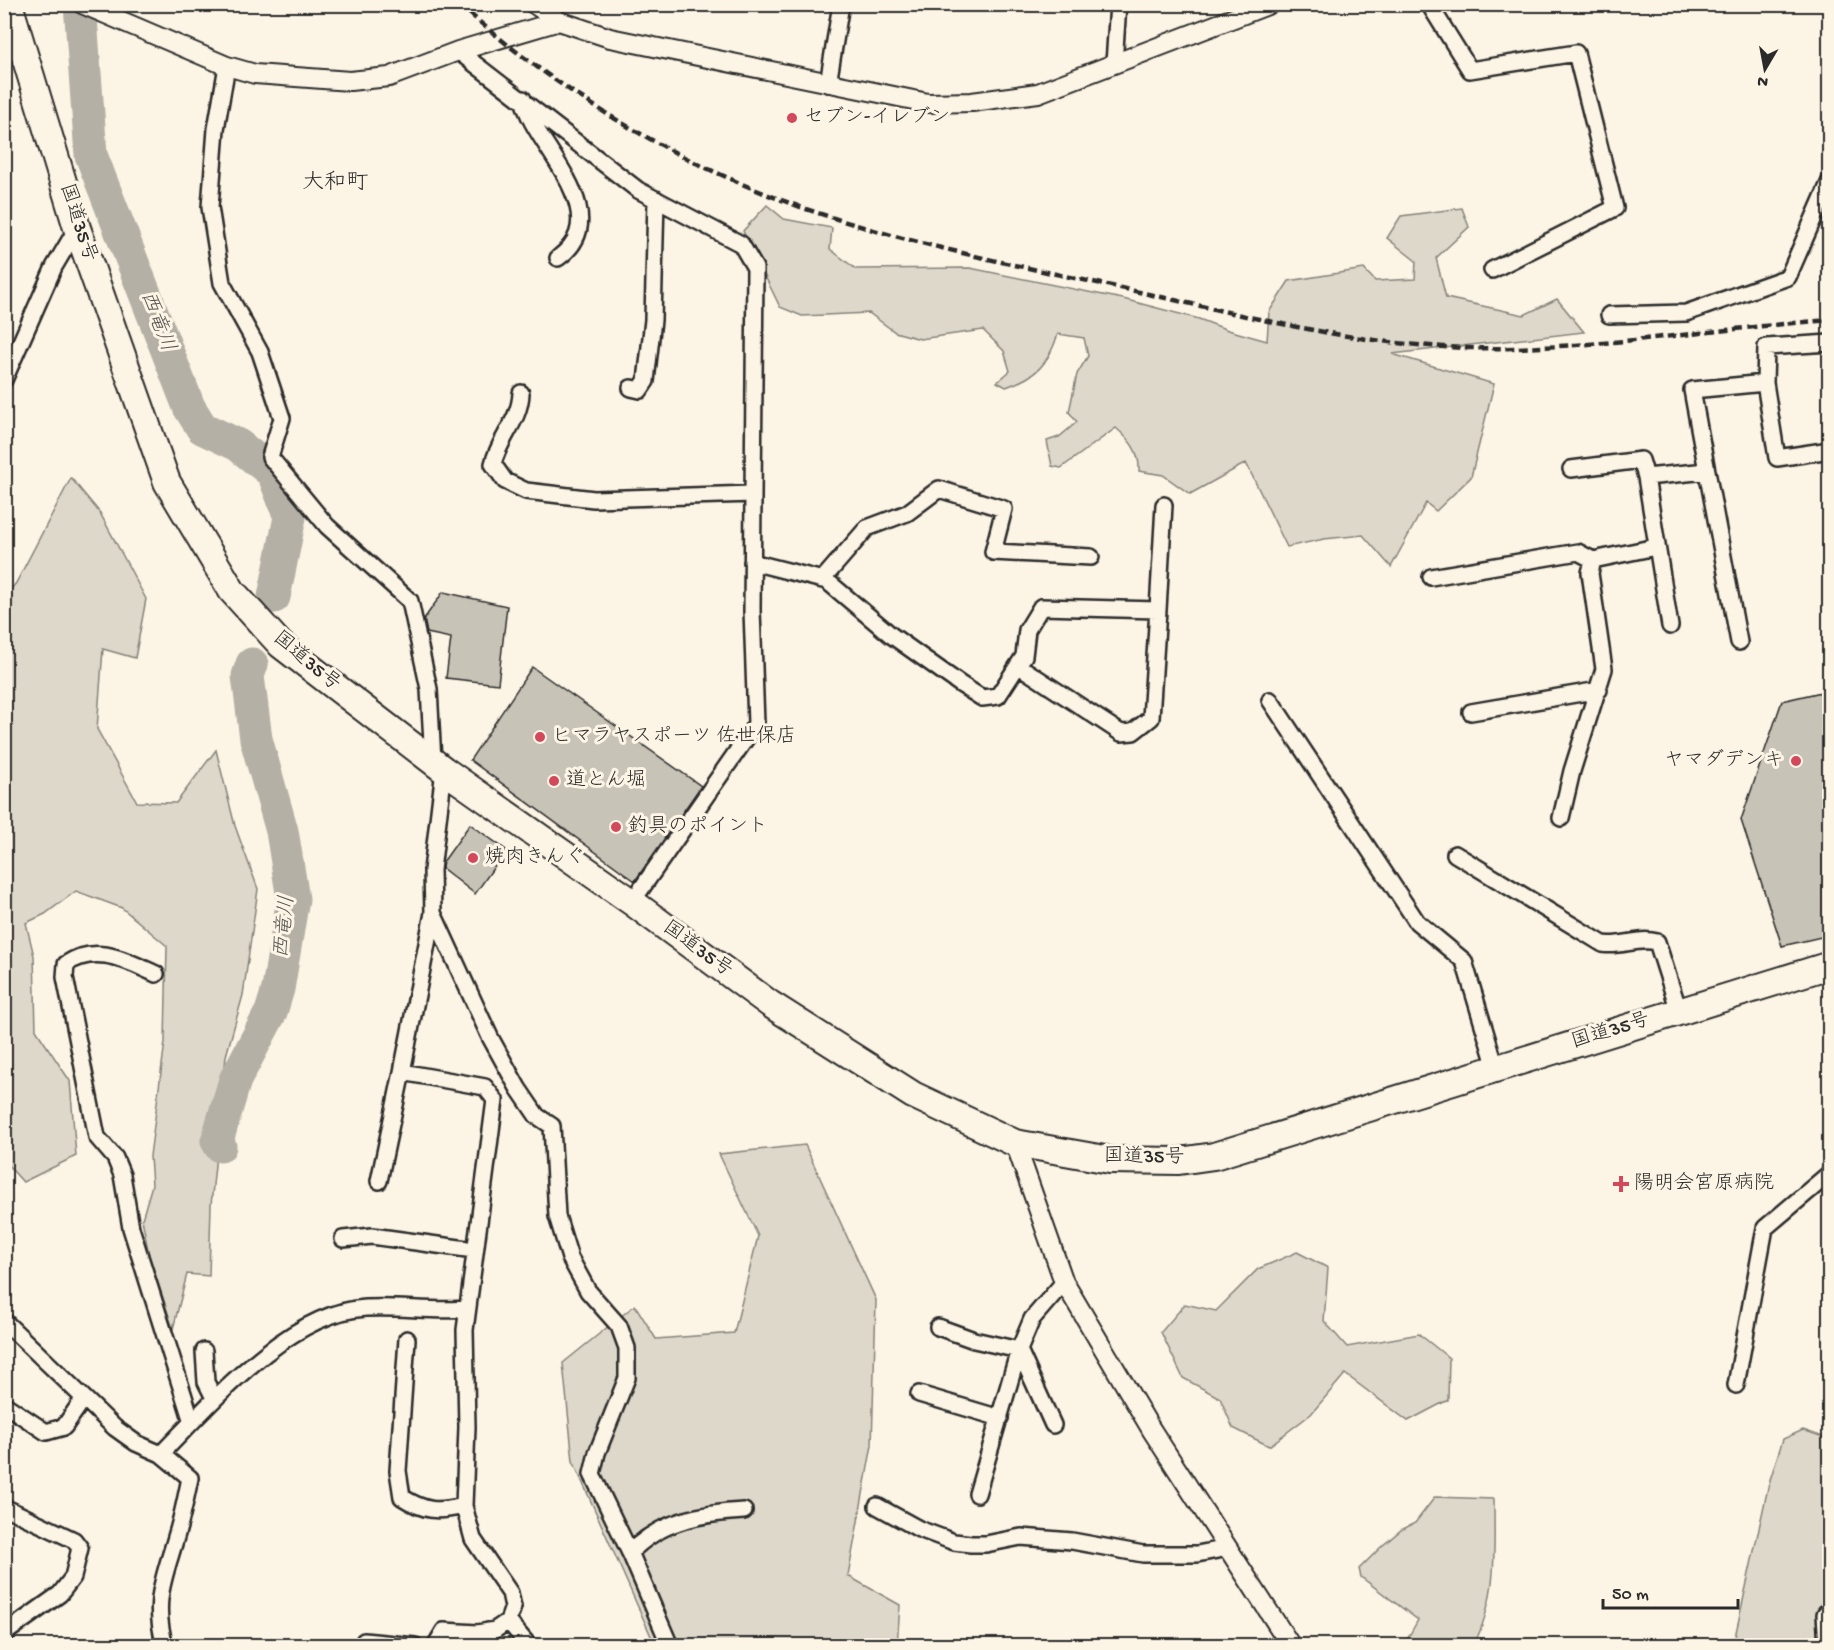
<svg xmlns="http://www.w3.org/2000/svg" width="1834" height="1650" font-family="'Gochi Hand','Klee One',sans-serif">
<rect width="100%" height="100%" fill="#fcf5e5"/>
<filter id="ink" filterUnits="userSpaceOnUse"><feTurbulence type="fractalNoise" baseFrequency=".0167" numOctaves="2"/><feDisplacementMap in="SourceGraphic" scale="12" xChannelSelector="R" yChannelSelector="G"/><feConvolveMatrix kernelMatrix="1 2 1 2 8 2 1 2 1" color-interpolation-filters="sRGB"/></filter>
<g filter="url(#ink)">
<!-- green -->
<path fill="#ded8ca" stroke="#84827a" stroke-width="1.5" d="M 767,205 L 784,219 L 832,228 L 830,249 L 856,269 L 970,268 L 1123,299 L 1199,319 L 1228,330 L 1267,341 L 1269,312 L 1289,281 L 1364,269 L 1375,281 L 1415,279 L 1416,261 L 1387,238 L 1401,216 L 1462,208 L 1469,227 L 1436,258 L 1446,298 L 1524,315 L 1557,299 L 1584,332 L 1392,354 L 1494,384 L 1471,477 L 1436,511 L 1426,503 L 1391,567 L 1363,535 L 1324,539 L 1287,547 L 1246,463 L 1190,494 L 1163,475 L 1139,471 C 1140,452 1130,440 1116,428 L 1061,468 L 1052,466 L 1047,441 L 1059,437 L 1077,422 L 1069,412 L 1077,374 L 1088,356 L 1084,338 L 1058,334 C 1048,365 1036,377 1006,387 L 997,382 L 1010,371 L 1004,351 L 983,330 L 920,339 L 895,332 L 869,313 L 802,316 L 780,307 L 743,231 Z
M 71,478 L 100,513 L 146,599 L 135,658 L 103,649 L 97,729 L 137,802 L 176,803 L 216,750 L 235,826 L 258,889 L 243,995 L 226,1056 L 211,1205 L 209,1276 L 187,1274 L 173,1329 L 149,1255 L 142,1219 L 152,1185 L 150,1156 L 165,1042 L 167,946 L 122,908 L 76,891 L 45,914 L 26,923 L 34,956 L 36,1030 L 70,1081 L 76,1156 L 23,1182 L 5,1162 L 5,596 L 16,583 Z
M 805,1145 L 876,1300 L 872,1445 L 848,1576 L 900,1605 L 897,1645 L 655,1645 L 573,1461 L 563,1363 L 635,1305 L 656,1339 L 734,1333 L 758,1236 L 719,1154 Z
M 1297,1252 L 1328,1268 L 1324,1321 L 1347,1347 L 1419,1334 L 1449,1358 L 1448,1400 L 1408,1421 L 1345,1374 L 1311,1414 L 1269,1446 L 1233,1428 L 1220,1398 L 1183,1378 L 1161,1332 L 1185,1304 L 1216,1311 L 1258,1269 Z
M 1803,1430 L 1829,1439 L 1829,1645 L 1733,1646 L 1769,1483 L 1783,1439 Z
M 1435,1497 L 1494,1499 C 1494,1553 1498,1595 1474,1645 L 1404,1645 L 1418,1620 L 1361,1577 L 1359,1569 L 1382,1546 L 1401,1530 L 1415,1523 Z"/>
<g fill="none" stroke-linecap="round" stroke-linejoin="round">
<!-- river -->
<path stroke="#b4b0a5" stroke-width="33" d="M 80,4 L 91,155 L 189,407 L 202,428 L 238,445 L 273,473 L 290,517 L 274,597
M 220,1146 L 217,1141 L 235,1080 L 271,1012 L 278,989 L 293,899 L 282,831 L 256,739 L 248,676 L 252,664"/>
</g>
<!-- building -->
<path fill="#c8c3b7" stroke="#2b2b2b" stroke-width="1.5" d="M 443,592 L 507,606 L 498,684 L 446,678 L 451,638 L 427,633 L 424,619 Z
M 532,667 L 701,786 L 635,881 L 470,760 Z
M 1830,690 L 1830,935 L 1782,946 L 1741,820 L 1782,701 Z
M 470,824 L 506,850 L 475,894 L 442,868 L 443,862 Z"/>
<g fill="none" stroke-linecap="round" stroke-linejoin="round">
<defs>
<path id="minor" d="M 1429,4 L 1470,70 L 1576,53 L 1615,208 L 1492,270
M 458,51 L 638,190 L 741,244 L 755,268 L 752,610 L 756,724 L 632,902
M 1114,64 L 1118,4
M 227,66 L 216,129 L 210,207 L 222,283 L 260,352 L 282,418 L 270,457 L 327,526 L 410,601 L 429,689 L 433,761
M 828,84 L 841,4
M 523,99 C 533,145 619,214 558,258
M 1609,315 L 1686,313 L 1788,277 L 1830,181
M 4,380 L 54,267 L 77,228
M 1765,383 L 1777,458 L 1830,450
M 631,388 L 640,390 L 646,381 L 653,320 L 656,199
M 521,393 C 520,421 499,438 493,464 L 505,481 L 526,491 L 594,499 L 753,494
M 1571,469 L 1641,460 L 1646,477
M 1707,471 L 1739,642
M 752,562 L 827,581 L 891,635 L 960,684 L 982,698 L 998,696 L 1024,656 L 1027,630 L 1041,607 L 1158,610 L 1164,505
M 1431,577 L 1578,552 L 1593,560 L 1656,547
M 822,580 L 867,528 L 907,513 L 939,489 L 1004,509 L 993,552 L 1091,557
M 1670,626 L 1646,477 L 1707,471 L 1692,390 L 1765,383 L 1766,347 L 1830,343
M 1019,666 L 1121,733 L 1133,732 L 1151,718 L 1158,610
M 1270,700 L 1417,922 L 1464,961 L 1496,1068
M 1471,712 L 1599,690
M 1561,818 L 1572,771 L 1604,669 L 1590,573 L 1593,560
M 1455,854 L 1603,944 C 1622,947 1638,937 1657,942 L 1679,1011
M 433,913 L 490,1037 L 518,1088 L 537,1116 L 552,1126 L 557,1216 L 570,1258 L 588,1291 L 619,1326 L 627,1348 L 627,1378 L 597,1453 L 592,1474 L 632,1557 L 670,1646
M 156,974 C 126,961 97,943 66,964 L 65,977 L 97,1137 L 115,1158 L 122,1175 L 131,1228 L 192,1422
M 379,1181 L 402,1072
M 343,1239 L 372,1236 L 474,1250
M 4,1321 L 115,1428 L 136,1443 L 161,1454 L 190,1478 C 186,1497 182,1518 176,1537 C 164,1579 152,1601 165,1646
M 938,1327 L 974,1340 L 1019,1350 L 1053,1425
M 407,1339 L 398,1471 L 402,1497 C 425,1512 438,1512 464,1506
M 204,1351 L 206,1382 L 214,1398
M 1736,1385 L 1765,1228 L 1830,1173
M 919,1394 L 1000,1418
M 4,1404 L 46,1432 L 64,1427 L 84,1398
M 161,1454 C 212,1402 289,1312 366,1308 C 400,1306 433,1312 467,1309
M 977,1494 L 1019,1350 L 1032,1319 L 1064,1282
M 877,1506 L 919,1529 L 954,1542 L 971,1544 L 986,1544 L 1021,1537 L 1072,1541 L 1143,1554 L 1197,1554 L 1228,1548
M 4,1507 L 74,1540 L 80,1548 L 73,1577 L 60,1594 L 4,1634
M 630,1553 C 659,1521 703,1513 744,1511
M 508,1621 L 529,1646
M 488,1631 L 492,1646
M 364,1646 L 364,1641 L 415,1646
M 435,1646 L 444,1631 L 477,1633 L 495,1630 L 508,1621 L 513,1607 L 510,1593 L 473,1539 L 464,1506 L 467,1427 L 465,1330 L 495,1100 L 485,1087 L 402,1072 L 433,913 L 432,870 L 444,770
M 1827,1646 L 1825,1614 L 1830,1608"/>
<path id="tertiary" d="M 82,4 L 227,66 L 255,74 L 350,81 L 389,77 L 458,51 L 559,21
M 534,4 L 559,21 L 610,38 L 928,103 L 972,102 L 1038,93 L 1270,4
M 1015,1143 L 1064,1282 L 1151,1429 L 1291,1646"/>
<path id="trunk" d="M 9,4 L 77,228 L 167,482 L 232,591 L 281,645 L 444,770 L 632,902 L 770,1004 L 913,1095 L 1015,1143 L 1110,1160 L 1179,1161 L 1214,1156 L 1830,965"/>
</defs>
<!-- minor casing -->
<use href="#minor" stroke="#2b2b2b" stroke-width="20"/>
<!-- tertiary casing -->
<use href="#tertiary" stroke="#2b2b2b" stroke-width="22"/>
<!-- trunk casing -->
<use href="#trunk" stroke="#2b2b2b" stroke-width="30"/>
<!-- minor -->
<use href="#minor" stroke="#fcf5e5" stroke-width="15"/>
<!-- tertiary -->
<use href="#tertiary" stroke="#fcf5e5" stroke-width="18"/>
<!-- trunk -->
<use href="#trunk" stroke="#fcf5e5" stroke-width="26"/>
<!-- rail -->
<path stroke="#2b2b2b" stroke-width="4.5" stroke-dasharray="9 4.5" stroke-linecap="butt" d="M 459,4 C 561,95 685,168 815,212 C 920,247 1030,268 1139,292 C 1248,316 1355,345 1468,348 C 1589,351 1709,329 1830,320"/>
</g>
</g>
<!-- markers -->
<g fill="#d1495b" stroke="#fcf5e5" stroke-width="2">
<circle cx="792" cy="118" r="6"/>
<circle cx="540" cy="737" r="6"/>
<circle cx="1796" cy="761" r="6"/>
<circle cx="554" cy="781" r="6"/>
<circle cx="616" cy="827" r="6"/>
<circle cx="473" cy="858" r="6"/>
<path d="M1618 1175h6v6h6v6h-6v6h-6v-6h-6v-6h6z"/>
</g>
<g text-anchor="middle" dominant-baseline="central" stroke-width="6" stroke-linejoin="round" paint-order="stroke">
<!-- poi labels -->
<g font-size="20" fill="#2b2b2b" stroke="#fcf5e5" text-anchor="start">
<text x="804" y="118">セブン-イレブン</text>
<text x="552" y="737">ヒマラヤスポーツ 佐世保店</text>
<text x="1784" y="761" text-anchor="end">ヤマダデンキ</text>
<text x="566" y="781">道とん堀</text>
<text x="628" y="827">釣具のポイント</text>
<text x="485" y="858">焼肉きんぐ</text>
<text x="1634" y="1184">陽明会宮原病院</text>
</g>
<!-- street labels -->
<g font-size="20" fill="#2b2b2b" stroke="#fcf5e5">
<text transform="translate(77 223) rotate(72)">国道35号</text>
<text transform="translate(306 662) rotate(40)">国道35号</text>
<text transform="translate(697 950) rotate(36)">国道35号</text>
<text transform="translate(1611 1032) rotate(-17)">国道35号</text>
<text transform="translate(1144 1158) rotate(1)">国道35号</text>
</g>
<!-- water labels -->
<g font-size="21" font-style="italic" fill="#545350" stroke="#fcf5e5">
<text transform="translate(156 322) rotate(69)">西竜川</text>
<text transform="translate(286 927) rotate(-84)">西竜川</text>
</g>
<!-- quarter labels -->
<g font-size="22" fill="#2b2b2b" stroke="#fcf5e5">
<text x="335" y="184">大和町</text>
</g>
</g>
<!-- margin -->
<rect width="1834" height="1650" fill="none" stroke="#fcf5e5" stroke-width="24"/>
<rect x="12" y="12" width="1810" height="1626" fill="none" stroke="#2b2b2b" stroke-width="2" filter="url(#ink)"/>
<!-- north arrow -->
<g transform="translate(1765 69) rotate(190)" stroke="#fcf5e5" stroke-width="4.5" paint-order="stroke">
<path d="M0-4.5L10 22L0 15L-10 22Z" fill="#2b2b2b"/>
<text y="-9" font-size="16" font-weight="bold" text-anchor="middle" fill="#2b2b2b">N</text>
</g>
<!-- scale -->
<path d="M1603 1599v9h135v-9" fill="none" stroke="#2b2b2b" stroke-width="3"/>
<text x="1612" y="1599" font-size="18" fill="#2b2b2b" stroke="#fcf5e5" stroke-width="4.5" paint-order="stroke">50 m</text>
</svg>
